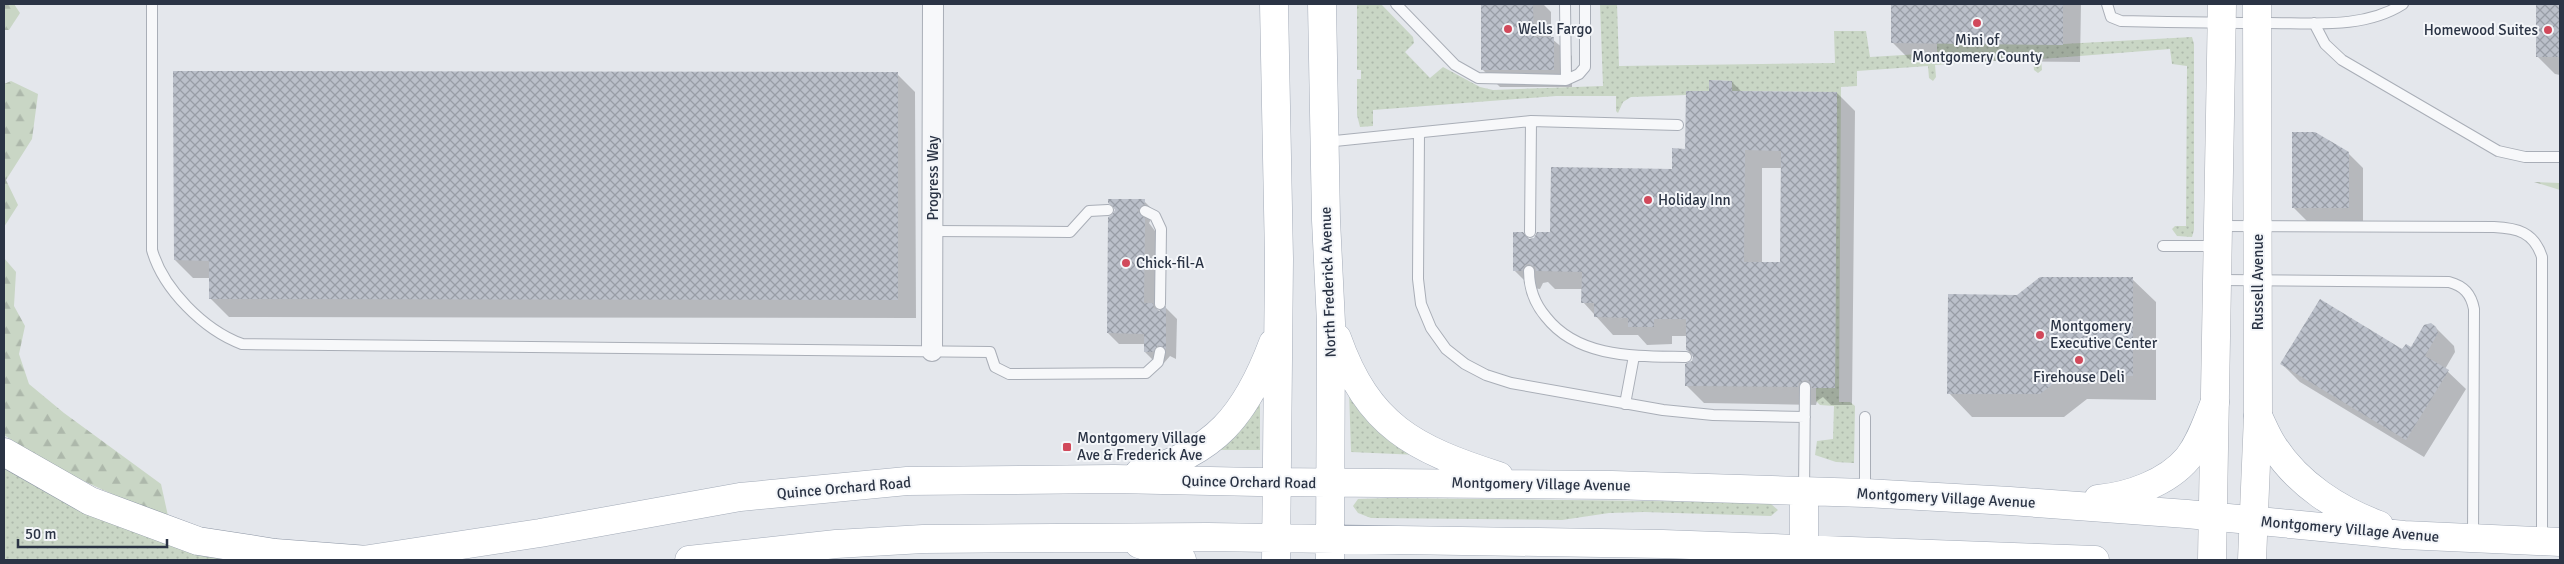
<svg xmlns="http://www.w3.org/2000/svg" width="2564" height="564" font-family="Signika,sans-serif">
<defs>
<pattern id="grass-dots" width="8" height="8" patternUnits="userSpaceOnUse" patternTransform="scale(1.25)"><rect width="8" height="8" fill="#c9d6c5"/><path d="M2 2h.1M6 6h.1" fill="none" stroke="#adb8ab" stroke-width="1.8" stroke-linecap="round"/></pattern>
<pattern id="forest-firs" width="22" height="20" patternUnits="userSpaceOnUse" patternTransform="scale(1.25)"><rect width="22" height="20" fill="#c9d6c5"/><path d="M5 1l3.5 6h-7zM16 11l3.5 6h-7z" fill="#adb8ab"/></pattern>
<pattern id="building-cross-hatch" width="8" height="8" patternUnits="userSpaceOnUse" patternTransform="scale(1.25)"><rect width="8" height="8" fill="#bbc0ca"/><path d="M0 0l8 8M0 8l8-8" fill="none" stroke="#989da6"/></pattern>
</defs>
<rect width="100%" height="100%" fill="#e4e7ec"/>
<!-- grass -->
<path fill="url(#grass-dots)" d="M 1357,4 L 1381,4 L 1413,37 L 1414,43 L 1405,52 L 1430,78 L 1443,67 L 1480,87 L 1493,90 L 1603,86 L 1600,4 L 1617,4 L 1619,66 L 1835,63 L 1834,31 L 1866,31 L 1870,57 L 1937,53 L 1937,43 L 2063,44 L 2192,37 L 2194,44 L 2194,230 L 2192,237 L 2177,236 L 2172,229 L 2175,226 L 2186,226 L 2187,66 L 2172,64 L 2170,49 L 2041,59 L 2042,70 L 2038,73 L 2034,70 L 2033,58 L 1935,65 L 1936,77 L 1933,81 L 1929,78 L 1928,66 L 1857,71 L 1857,86 L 1841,87 L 1839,402 L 1850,402 L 1855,406 L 1854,463 L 1836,462 L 1815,455 L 1817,441 L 1833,439 L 1834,406 L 1820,405 L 1816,401 L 1816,388 L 1835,387 L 1837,92 L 1732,91 L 1732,81 L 1710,80 L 1709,91 L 1686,91 L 1686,95 L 1631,97 L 1623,102 L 1618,113 L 1616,111 L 1616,96 L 1556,96 L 1373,110 L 1373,126 L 1360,127 L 1357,115 L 1357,79 L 1361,79 L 1361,70 L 1357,70 Z
M 1349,391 L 1418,455 L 1351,452 Z
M 1260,402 L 1260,450 L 1218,450 Z
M 4,468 L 53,494 L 236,560 L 4,560 Z
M 1390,498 L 1732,502 L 1771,504 L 1778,510 L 1771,516 L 1644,512 L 1609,513 L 1562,520 L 1371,518 L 1358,513 L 1353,506 L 1358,499 Z"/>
<!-- forest -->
<path fill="url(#forest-firs)" d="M 4,4 L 14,4 L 20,13 L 9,30 L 4,30 Z
M 11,81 L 38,94 L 32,139 L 6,180 L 18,205 L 4,227 L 4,84 Z
M 2534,182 L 2560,183 L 2560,190 Z
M 4,258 L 16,272 L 14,306 L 25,326 L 19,354 L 29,384 L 64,413 L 161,484 L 168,516 C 110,495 55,470 4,435 Z"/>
<!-- shadow -->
<path fill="#0003" fill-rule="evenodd" d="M 1482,4 L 1543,4 L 1551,12 L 1551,38 L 1572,56 L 1572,87 L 1500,87 L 1482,69 Z
M 1892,4 L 2081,4 L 2080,62 L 1910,60 L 1892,42 Z
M 2537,4 L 2560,4 L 2560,75 L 2555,74 L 2537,56 Z
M 897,74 L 915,92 L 916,318 L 229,317 L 211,299 L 211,278 L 193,278 L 175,260 Z
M 1732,82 L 1742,92 L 1837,93 L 1855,111 L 1852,405 L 1831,405 L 1823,397 L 1817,401 L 1816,405 L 1704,403 L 1686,385 L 1694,357 L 1687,350 L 1687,336 L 1672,336 L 1672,344 L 1647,345 L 1638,335 L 1613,335 L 1583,302 L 1583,289 L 1555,289 L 1548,282 L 1543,283 L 1540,289 L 1532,288 L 1514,270 L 1529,240 L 1552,234 L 1673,170 L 1687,150 L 1710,92 ZM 1762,168 L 1782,168 L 1781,264 L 1762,263 Z
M 2348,153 L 2363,168 L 2363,221 L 2307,221 L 2293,207 Z
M 1144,201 L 1155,212 L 1149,223 L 1155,231 L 1155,307 L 1160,312 L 1166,308 L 1177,319 L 1176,359 L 1170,356 L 1164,363 L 1156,363 L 1145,352 L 1145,344 L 1119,344 L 1108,333 L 1113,216 L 1116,210 L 1109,203 Z
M 2132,279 L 2156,302 L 2156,400 L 2087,399 L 2064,417 L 1972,417 L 1949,393 Z
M 2436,328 L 2454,346 L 2455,352 L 2445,369 L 2466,389 L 2424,457 L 2300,382 L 2282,364 L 2412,349 Z"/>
<!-- building -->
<path fill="url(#building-cross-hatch)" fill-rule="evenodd" d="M 1481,4 L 1533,4 L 1534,37 L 1554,37 L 1554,70 L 1481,70 Z
M 1891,4 L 2063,4 L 2063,45 L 1891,43 Z
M 2536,4 L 2560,4 L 2560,57 L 2536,57 Z
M 173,71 L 898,72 L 898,300 L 209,299 L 209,261 L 174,260 Z
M 1709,80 L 1732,81 L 1732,91 L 1837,92 L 1835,388 L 1812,388 L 1809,381 L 1805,380 L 1799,383 L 1798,387 L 1685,386 L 1685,364 L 1692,361 L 1693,357 L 1690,351 L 1686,350 L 1686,319 L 1654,319 L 1654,327 L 1628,327 L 1628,318 L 1594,317 L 1594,303 L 1581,303 L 1582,272 L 1536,271 L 1535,267 L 1529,264 L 1525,265 L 1522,271 L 1513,271 L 1513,232 L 1523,232 L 1529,239 L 1534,238 L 1537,232 L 1550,232 L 1551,167 L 1672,169 L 1672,148 L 1685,149 L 1686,91 L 1709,91 ZM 1745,150 L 1781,151 L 1780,262 L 1744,262 Z
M 2292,132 L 2315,132 L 2349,152 L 2349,208 L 2292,208 Z
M 1108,199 L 1145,199 L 1145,204 L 1141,206 L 1138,211 L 1145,219 L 1144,303 L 1153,303 L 1154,308 L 1159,311 L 1166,306 L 1166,349 L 1158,345 L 1153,352 L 1144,352 L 1144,334 L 1107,333 L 1108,217 L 1112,215 L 1115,210 L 1113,206 L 1108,203 Z
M 2040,277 L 2133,277 L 2133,376 L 2063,376 L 2040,394 L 1947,394 L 1948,294 L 2017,295 Z
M 2320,299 L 2402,349 L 2406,344 L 2411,347 L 2424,325 L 2431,323 L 2436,327 L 2438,333 L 2425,356 L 2449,370 L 2406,440 L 2280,364 Z"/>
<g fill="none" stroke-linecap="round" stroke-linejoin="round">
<defs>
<path id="lane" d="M 152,4 L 152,250 C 163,289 204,330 242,344 L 990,352 L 995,367 L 1009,374 L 1146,373 L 1158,362 L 1160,352
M 1396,4 L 1455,65 L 1478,78 L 1566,80 L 1579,74 L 1585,67 L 1585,4
M 1565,4 L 1566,80
M 2107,4 L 2111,17 L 2121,21 C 2170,22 2220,23 2269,23 C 2313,23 2364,29 2403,4
M 2314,23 L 2325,44 L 2342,60 L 2498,151 L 2525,157 L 2560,157
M 1419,133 L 1418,279 L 1421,304 L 1431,328 L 1446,349 L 1465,364 L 1486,375 L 1511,383 L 1663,410 L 1713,415 L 1805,417
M 1325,142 L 1531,121 L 1678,125
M 1145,211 L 1155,216 L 1161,229 L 1160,304
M 2219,226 L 2494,227 C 2517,228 2534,232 2542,257 L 2542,540
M 932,231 L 1070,232 L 1089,211 L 1108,210
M 1530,232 L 1531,121
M 2163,246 L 2217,246
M 1529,271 C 1529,289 1534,303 1546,317 C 1579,359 1637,356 1686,357
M 2219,280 L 2449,282 C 2464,286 2471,294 2474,309 L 2473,537
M 1625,404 L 1634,356
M 1865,417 L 1865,492
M 1804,491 L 1805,387"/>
<path id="street" d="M 932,351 L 933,4"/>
<path id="secondary" d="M 2212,560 L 2222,4
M 2252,560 L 2258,416 L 2257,4"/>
<path id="primary" d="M 1274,4 L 1279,259 L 1276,560
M 1322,4 L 1326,220 L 1331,323 L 1330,560
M 1337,338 C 1368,426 1414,449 1499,476
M 2258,416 C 2263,426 2267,437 2274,447 C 2298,484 2338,510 2379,525
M 1139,473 C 1215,453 1246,415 1273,343
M 2098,499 C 2129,496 2167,483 2188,458 C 2201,441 2207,421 2215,402
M 1139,544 L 1165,552 L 1182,560
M 1804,549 L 1804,492
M 363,560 L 540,533 L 740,497 L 907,481 L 1114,479 L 1258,482 L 1612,485 L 1865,493 L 2010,501 L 2187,514 L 2404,535 L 2560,542
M 689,560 L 836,544 L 923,539 L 1208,537 L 1663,544 L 2095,560"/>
<path id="highway" d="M 4,452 L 90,501 L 198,541 L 275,553 L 368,560"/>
</defs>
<!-- lane casing -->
<use href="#lane" stroke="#a9aeb7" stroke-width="12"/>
<!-- street casing -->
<use href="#street" stroke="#a9aeb7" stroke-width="22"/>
<!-- secondary casing -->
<use href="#secondary" stroke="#a9aeb7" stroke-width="29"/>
<!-- primary casing -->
<use href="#primary" stroke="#a3abb8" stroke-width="29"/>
<!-- highway casing -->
<use href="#highway" stroke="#8b94a3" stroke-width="29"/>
<!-- lane -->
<use href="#lane" stroke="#f7f8fa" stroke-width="10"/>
<!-- street -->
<use href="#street" stroke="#f7f8fa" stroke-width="20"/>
<!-- secondary -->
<use href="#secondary" stroke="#fff" stroke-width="28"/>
<!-- primary -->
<use href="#primary" stroke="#fff" stroke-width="28"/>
<!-- highway -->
<use href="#highway" stroke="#fff" stroke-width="28"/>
</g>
<!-- markers -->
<g fill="#d1495b" stroke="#f4f6f9" stroke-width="2">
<circle cx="1977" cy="23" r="5"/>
<circle cx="1508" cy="29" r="5"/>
<circle cx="2548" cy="30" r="5"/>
<circle cx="1648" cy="200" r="5"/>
<circle cx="1126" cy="263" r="5"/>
<circle cx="2040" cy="335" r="5"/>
<circle cx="2079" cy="360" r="5"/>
<rect x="1062" y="442" width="10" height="10" rx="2.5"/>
</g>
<g text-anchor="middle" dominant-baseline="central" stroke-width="4" stroke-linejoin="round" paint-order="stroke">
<!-- poi labels -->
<g font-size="15" fill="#2b3445" stroke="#f4f6f9" text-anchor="start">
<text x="1518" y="29">Wells Fargo</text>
<text x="2538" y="30" text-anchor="end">Homewood Suites</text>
<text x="1977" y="40" text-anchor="middle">Mini of<tspan x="1977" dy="17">Montgomery County</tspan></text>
<text x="1658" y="200">Holiday Inn</text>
<text x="1136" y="263">Chick-fil-A</text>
<text x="2050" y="326">Montgomery<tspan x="2050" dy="17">Executive Center</tspan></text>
<text x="2079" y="377" text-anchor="middle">Firehouse Deli</text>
<text x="1077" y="438">Montgomery Village<tspan x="1077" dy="17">Ave &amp; Frederick Ave</tspan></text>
</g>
<!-- street labels -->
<g font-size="15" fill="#2b3445" stroke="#f4f6f9">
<text transform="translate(933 178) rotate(-90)">Progress Way</text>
<text transform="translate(1328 282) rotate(-92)">North Frederick Avenue</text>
<text transform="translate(2258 282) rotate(-90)">Russell Avenue</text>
<text transform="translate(1249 482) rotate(1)">Quince Orchard Road</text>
<text transform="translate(1541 484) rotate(1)">Montgomery Village Avenue</text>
<text transform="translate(844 488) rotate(-5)">Quince Orchard Road</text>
<text transform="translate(1946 498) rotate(3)">Montgomery Village Avenue</text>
<text transform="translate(2350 529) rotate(5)">Montgomery Village Avenue</text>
</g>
</g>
<!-- border -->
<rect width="2564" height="564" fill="none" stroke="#2b3445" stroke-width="10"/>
<!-- scale -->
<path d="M18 539v8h149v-8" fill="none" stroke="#2b3445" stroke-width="2.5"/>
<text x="25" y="539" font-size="15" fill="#2b3445" stroke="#f4f6f9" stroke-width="4" paint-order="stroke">50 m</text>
</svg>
